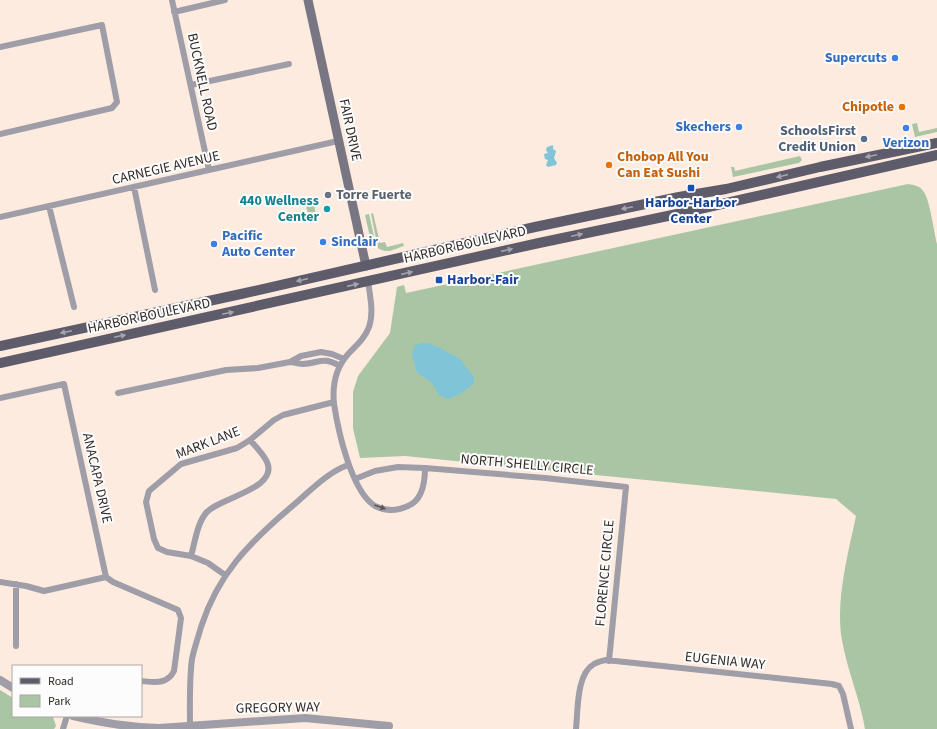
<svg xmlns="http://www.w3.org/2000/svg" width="937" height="729" font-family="'Source Sans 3',sans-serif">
<rect width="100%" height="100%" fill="#feebdf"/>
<!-- green -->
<path fill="#a9c5a3" d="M 917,123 L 919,132 L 937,128 L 937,132 L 915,137 L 912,124 Z
M 800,156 L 802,160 L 799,163 L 733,177 L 731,167 L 734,167 L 735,171 Z
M 908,184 C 915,185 920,186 924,192 C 930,201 934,232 937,244 L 937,729 L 865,729 C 860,699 847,670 842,640 C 835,602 848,554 856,516 L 836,499 L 405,456 L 360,458 L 353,428 L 353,392 L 358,376 L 390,333 L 397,287 L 404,285 L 406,293 Z
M 320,198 L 320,201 L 314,203 L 316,216 L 309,217 L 305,203 L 310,204 L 310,201 Z
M 373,213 L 380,243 L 385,242 L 387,247 L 403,243 L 404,246 C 396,248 388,255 378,248 L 371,214 Z
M 369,214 L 376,245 L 372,246 L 365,215 Z
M 0,690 L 13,698 L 13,716 L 52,716 L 53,717 L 56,726 L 54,729 L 0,729 Z"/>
<!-- water -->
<path fill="#80c4d8" d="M 553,145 L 553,149 L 556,151 L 554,158 L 557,163 L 556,165 L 548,167 L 546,165 L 548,160 L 545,159 L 544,154 L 548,153 L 546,150 L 547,147 Z
M 422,343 L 429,343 L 438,347 L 460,359 L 474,377 L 474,383 L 471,386 L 460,394 L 448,399 L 439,395 L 432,383 L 419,374 L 416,370 L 412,354 L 415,345 Z"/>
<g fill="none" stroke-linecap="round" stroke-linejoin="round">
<!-- minor -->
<path stroke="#9f9da7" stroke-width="6" d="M 172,0 L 209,170
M 174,12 L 225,0
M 0,47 L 102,25 L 117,102 L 112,108 L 0,134
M 191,85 L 289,64
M 134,187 L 155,290
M 49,206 L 74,307
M 0,217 L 338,141
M 368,281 C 370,296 374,313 369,327 C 365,338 357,345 349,353 C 336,367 332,385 334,404 C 338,430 351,491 375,506 C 385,511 397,511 408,506 C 423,500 425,482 425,468
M 290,362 C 294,362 299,364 303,364 C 320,363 322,356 340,366
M 118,393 L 226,370 L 258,368 L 290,362 L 301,356 L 321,352 L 332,354 L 344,359
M 0,398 L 64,384 L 106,577
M 355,479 L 375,471 L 398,467 L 425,468 L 545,478 L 626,487 L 609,661
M 191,556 C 195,542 197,524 206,513 C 218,498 279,489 267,462 C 264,455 256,447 250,440
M 225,575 L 208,563 L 191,556 L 167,552 L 158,548 L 154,539 L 146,502 L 149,491 L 181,464 L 237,448 L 250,440 L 274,420 L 283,415 L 334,402
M 0,582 L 26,586 L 44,591 L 106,577 L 113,582 L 178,610 L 181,618 L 174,671 C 167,685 154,682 141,681
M 16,646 L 16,584
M 63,729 L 67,716
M 190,729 C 190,706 189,682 192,659 C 194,649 198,638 201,627 C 218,574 249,543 290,508 C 308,493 326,473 348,465
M 576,729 C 578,711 576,674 594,664 C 597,662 602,661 606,660 L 832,684 L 839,686 L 843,694 L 851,729"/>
<!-- tertiary -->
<path stroke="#9f9da7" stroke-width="8" d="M 0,680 L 13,688
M 73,716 C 104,723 127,727 159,728 L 305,718 L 389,726"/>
<!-- secondary -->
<path stroke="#797684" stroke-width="9" d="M 308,0 L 366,266"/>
<!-- primary -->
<path stroke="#5e5b6b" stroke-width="10" d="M 0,346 L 241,294 L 535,227 L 679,197 L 726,189 L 820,167 L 937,143
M 0,363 L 539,243 L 682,213 L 937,155"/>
</g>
<!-- one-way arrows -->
<defs><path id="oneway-solid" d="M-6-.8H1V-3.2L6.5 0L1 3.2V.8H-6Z"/></defs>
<g fill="#a5a3ac">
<use href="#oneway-solid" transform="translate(871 156) rotate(168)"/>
<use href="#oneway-solid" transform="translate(782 176) rotate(167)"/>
<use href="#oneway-solid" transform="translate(627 208) rotate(168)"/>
<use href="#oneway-solid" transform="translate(577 235) rotate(-12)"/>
<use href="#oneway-solid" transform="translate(507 250) rotate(-13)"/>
<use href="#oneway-solid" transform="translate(407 273) rotate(-13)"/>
<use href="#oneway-solid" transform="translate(302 280) rotate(167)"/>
<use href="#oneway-solid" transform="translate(353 285) rotate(-13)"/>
<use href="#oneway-solid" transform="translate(228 313) rotate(-12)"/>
<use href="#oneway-solid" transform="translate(66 332) rotate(168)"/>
<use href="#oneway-solid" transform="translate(120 336) rotate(-12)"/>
</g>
<use fill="#5e5859" href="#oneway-solid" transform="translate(380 507) rotate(20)"/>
<!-- markers -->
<g fill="#3f7fe0" stroke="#fcfcfc" stroke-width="1.5">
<circle cx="895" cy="58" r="4"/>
<circle cx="739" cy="127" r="4"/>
<circle cx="906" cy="128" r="4"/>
<circle cx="323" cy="242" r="4"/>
<circle cx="214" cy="244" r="4"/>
</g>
<g fill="#e8710a" stroke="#fcfcfc" stroke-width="1.5">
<circle cx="902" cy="107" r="4"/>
<circle cx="609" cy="165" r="4"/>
</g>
<circle fill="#5c6f8a" stroke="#fcfcfc" stroke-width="1.5" cx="864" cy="139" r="4"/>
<g fill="#1a4fb4" stroke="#fcfcfc" stroke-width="1.5">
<rect x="687" y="184" width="8" height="8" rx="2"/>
<rect x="435" y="276" width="8" height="8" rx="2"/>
</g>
<circle fill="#6b7280" stroke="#fcfcfc" stroke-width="1.5" cx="328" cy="195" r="4"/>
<circle fill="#0f9aa8" stroke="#fcfcfc" stroke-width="1.5" cx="327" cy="209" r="4"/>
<g text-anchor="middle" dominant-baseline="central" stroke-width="4" stroke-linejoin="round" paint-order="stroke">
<!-- shop labels -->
<g font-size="14" font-weight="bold" fill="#366cbe" stroke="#fcfcfc" text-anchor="end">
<text x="887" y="58">Supercuts</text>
<text x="731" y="127">Skechers</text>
<text x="906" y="143" text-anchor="middle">Verizon</text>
<text x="222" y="236" text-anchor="start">Pacific<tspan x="222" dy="16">Auto Center</tspan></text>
<text x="331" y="242" text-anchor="start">Sinclair</text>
</g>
<!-- street labels -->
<g font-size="14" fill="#332a25" stroke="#fcfcfc">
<text transform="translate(202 82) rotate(78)">BUCKNELL ROAD</text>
<text transform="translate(350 130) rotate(78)">FAIR DRIVE</text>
<text transform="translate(166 168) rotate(-13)">CARNEGIE AVENUE</text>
<text transform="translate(465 245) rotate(-13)">HARBOR BOULEVARD</text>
<text transform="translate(149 316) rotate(-12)">HARBOR BOULEVARD</text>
<text transform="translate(208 443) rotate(-21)">MARK LANE</text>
<text transform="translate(527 465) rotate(5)">NORTH SHELLY CIRCLE</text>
<text transform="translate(97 478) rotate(77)">ANACAPA DRIVE</text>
<text transform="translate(605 573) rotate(-85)">FLORENCE CIRCLE</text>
<text transform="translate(725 661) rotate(6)">EUGENIA WAY</text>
<text transform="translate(278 708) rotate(-1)">GREGORY WAY</text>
</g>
<!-- food labels -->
<g font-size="14" font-weight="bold" fill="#c56008" stroke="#fcfcfc" text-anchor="end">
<text x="894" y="107">Chipotle</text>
<text x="617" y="157" text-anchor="start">Chobop All You<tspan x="617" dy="16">Can Eat Sushi</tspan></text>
</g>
<!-- service labels -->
<g font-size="14" font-weight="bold" fill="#4e5e75" stroke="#fcfcfc" text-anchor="end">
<text x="856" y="131">SchoolsFirst<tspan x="856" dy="16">Credit Union</tspan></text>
</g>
<!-- worship labels -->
<g font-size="14" font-weight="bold" fill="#5b616d" stroke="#fcfcfc" text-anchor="start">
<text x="336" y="195">Torre Fuerte</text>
</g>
<!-- culture labels -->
<g font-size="14" font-weight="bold" fill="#0d838f" stroke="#fcfcfc" text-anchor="end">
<text x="319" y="201">440 Wellness<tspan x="319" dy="16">Center</tspan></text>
</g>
<!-- transit labels -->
<g font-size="14" font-weight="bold" fill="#164399" stroke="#fcfcfc">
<text x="691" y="203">Harbor-Harbor<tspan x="691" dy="16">Center</tspan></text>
<text x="447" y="280" text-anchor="start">Harbor-Fair</text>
</g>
</g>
<!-- legend -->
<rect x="12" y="665" width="130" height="52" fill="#fcfcfc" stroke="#aca8a6"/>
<rect x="20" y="678" width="20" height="6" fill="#5e5b6b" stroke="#aca8a6"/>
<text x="48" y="685" font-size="12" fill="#332a25">Road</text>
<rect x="20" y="695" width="20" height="12" fill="#a9c5a3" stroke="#aca8a6"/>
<text x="48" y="705" font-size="12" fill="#332a25">Park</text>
</svg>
